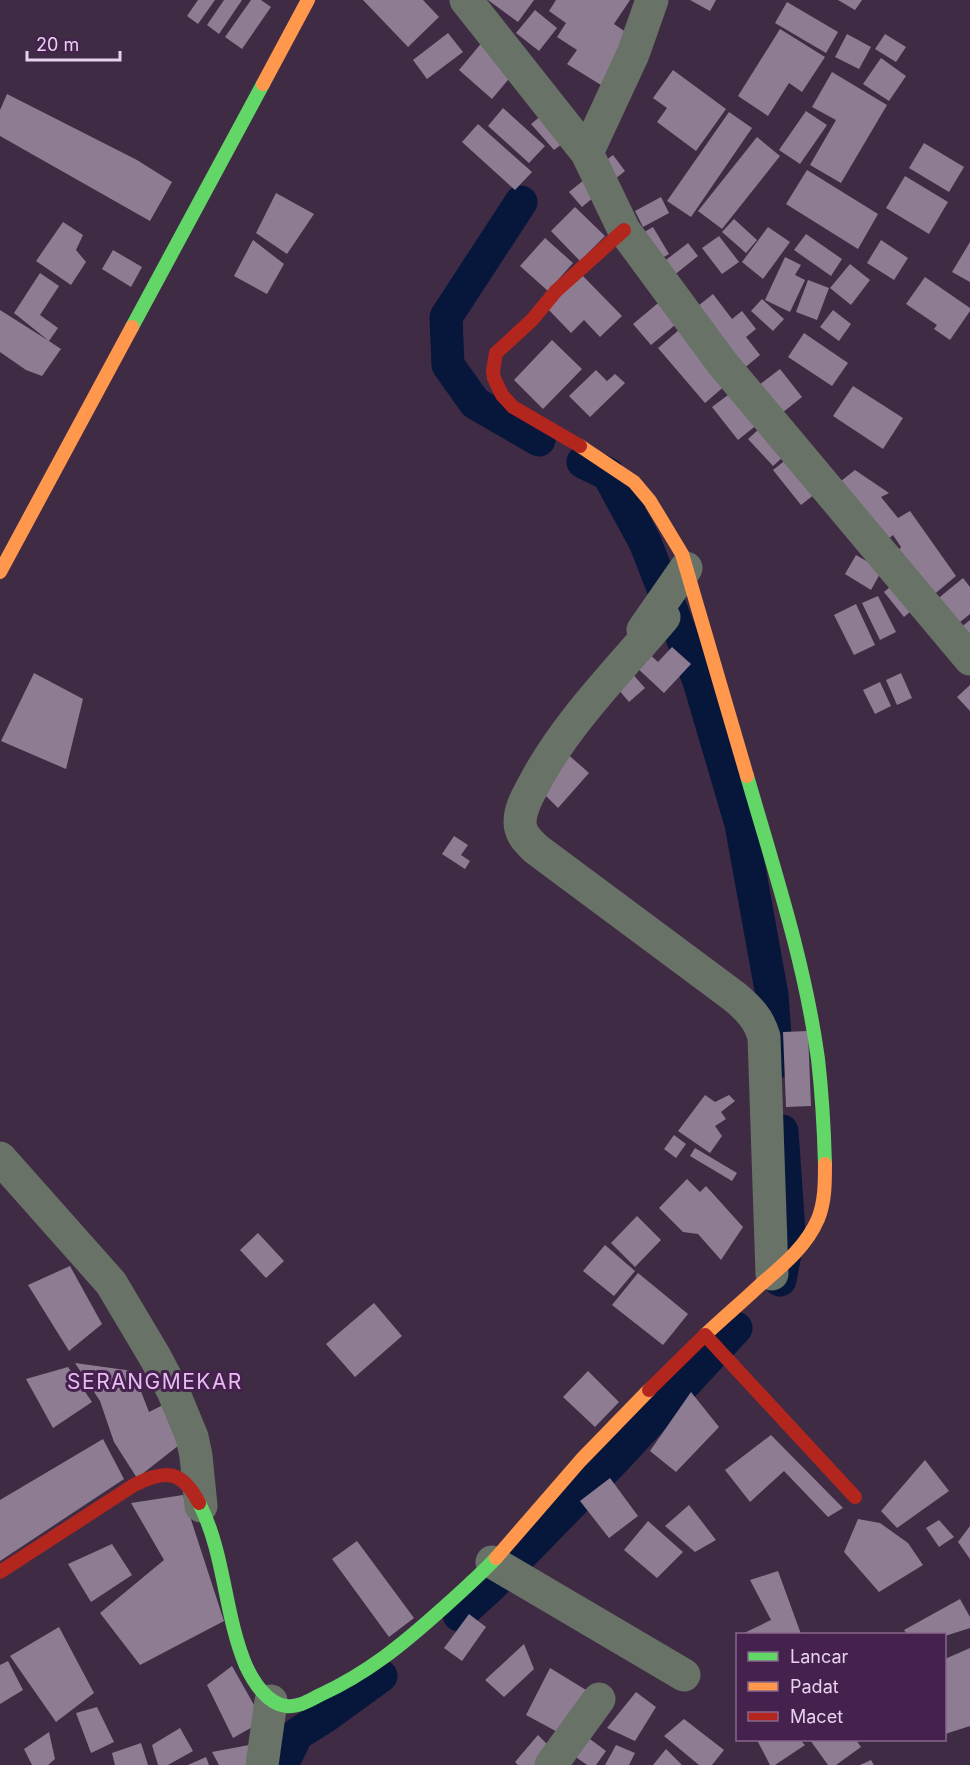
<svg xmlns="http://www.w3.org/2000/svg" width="970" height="1765" font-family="Inter,sans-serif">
<rect width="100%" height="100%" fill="#3f2c44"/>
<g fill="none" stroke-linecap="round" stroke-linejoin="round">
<!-- canal -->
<path stroke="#07163b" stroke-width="33" d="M 521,202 L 446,317 L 448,365 L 475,403 L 539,440
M 583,462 L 608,474 L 645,542 L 699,681 L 741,824 L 772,995 L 777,1062
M 780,1280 L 789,1232 L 782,1131
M 459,1615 L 493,1584 L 615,1459 L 736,1328
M 282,1765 L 297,1734 L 326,1716 L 381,1676"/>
</g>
<!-- building -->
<path fill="#8e7d92" d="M 198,0 L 215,0 L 198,24 L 187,16 Z
M 224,0 L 242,0 L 219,34 L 207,25 Z
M 251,0 L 261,0 L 271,7 L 242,49 L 225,37 Z
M 363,0 L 423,0 L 439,17 L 408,47 Z
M 488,0 L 534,0 L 518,22 Z
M 556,0 L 630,0 L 614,24 L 633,37 L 601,85 L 567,64 L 577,50 L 557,37 L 566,23 L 549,11 Z
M 690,0 L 716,0 L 710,11 Z
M 838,0 L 862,0 L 855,10 Z
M 787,2 L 838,32 L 826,53 L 775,23 Z
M 535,10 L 557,28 L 539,51 L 516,33 Z
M 780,29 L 825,57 L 802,92 L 789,83 L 768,116 L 738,96 Z
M 448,33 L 463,52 L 427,79 L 413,60 Z
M 847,34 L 871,47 L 859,69 L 835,57 Z
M 885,34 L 906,47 L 896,62 L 875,49 Z
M 484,40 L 518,68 L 492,99 L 459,70 Z
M 881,58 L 906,76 L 889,101 L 863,84 Z
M 673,70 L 726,109 L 696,151 L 657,122 L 667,108 L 653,98 Z
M 832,72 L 887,105 L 841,183 L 810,165 L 836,120 L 812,107 Z
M 7,94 L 137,160 L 172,182 L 150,221 L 0,136 L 0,110 Z
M 503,108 L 545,146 L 529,163 L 488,126 Z
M 547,111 L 570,138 L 554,150 L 531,124 Z
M 806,111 L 827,125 L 800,164 L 779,150 Z
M 729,112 L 752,128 L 691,217 L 667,201 Z
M 478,124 L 532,172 L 515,190 L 462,142 Z
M 757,137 L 780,156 L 722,229 L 698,211 Z
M 924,143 L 964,167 L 949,192 L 909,168 Z
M 613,155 L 625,171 L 609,184 L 597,167 Z
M 807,170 L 878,214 L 858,249 L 786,204 Z
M 589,176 L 601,191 L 582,207 L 569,192 Z
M 905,176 L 948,202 L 929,234 L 886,208 Z
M 276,193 L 314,214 L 287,254 L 256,233 Z
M 661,197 L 669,213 L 643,227 L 635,211 Z
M 575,207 L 605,236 L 580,261 L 551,231 Z
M 734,219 L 757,240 L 746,253 L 722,232 Z
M 63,222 L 83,235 L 76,250 L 86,262 L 71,285 L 36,261 Z
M 653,227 L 669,254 L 655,262 L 639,235 Z
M 768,227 L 790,242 L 763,279 L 742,262 Z
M 806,234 L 842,259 L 831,276 L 794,250 Z
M 719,236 L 739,262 L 722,274 L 702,248 Z
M 545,238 L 573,263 L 548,291 L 520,266 Z
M 253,240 L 284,264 L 267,294 L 234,276 Z
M 881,240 L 908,258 L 894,280 L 867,263 Z
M 970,242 L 970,282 L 952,272 Z
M 688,243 L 698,256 L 673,276 L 662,263 Z
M 113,250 L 142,267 L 131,287 L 102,269 Z
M 785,257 L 801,265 L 795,275 L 805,280 L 790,312 L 765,300 Z
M 850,264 L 870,280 L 851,305 L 830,288 Z
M 40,273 L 59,286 L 40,315 L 58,328 L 49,341 L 61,349 L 42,376 L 26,370 L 0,352 L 0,310 L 49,341 L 14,313 Z
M 581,274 L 622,316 L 600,337 L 584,320 L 571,333 L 546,307 Z
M 925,277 L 970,308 L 970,311 L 950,340 L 934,329 L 937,325 L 906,304 Z
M 808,280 L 829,288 L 817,320 L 796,312 Z
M 713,294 L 732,319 L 742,311 L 756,329 L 746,337 L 760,355 L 742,370 L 693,310 Z
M 663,299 L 681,320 L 651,345 L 633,324 Z
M 762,299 L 784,319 L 773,331 L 751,311 Z
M 833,310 L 851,324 L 839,341 L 820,327 Z
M 680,329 L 727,384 L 705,403 L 658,348 Z
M 804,333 L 848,363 L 832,386 L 788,357 Z
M 552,340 L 582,369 L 543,409 L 514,380 Z
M 780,369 L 802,397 L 777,417 L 755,388 Z
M 596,370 L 607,381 L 615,374 L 625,383 L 590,417 L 569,396 Z
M 853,386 L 903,418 L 883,449 L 833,416 Z
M 732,392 L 758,424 L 738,440 L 712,407 Z
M 758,430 L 783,457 L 773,466 L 748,439 Z
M 792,455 L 820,490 L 801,505 L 773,470 Z
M 855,470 L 889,493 L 881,497 L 898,518 L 910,511 L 956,576 L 931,597 L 896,554 L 901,547 L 893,535 L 881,545 L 836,485 Z
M 856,555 L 882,570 L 871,590 L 845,574 Z
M 963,578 L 970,587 L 970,614 L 955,626 L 935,601 Z
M 897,581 L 917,606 L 904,617 L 884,592 Z
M 878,596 L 896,632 L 880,640 L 862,603 Z
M 856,604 L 875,645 L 854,655 L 834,615 Z
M 970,620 L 970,641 L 959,629 Z
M 672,647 L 691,664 L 664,693 L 634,665 L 646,651 L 658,662 Z
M 629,670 L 645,688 L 629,702 L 613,683 Z
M 34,673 L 83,699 L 66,769 L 1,741 Z
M 901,673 L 912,698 L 897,705 L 886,680 Z
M 880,682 L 891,706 L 875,714 L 863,690 Z
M 970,685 L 970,711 L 957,697 Z
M 564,751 L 589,773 L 558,808 L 535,785 Z
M 454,836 L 468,845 L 461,855 L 470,861 L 465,869 L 442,854 Z
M 808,1031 L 811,1106 L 786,1107 L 783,1032 Z
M 705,1095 L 715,1102 L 729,1095 L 735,1101 L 721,1112 L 726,1119 L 715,1126 L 722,1136 L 710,1153 L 678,1131 Z
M 674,1135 L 686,1144 L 676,1158 L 664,1149 Z
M 695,1148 L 737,1173 L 732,1181 L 690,1156 Z
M 687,1179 L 700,1192 L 706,1186 L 743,1227 L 721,1260 L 698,1234 L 683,1232 L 659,1208 Z
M 637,1216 L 661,1240 L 635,1267 L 611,1243 Z
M 258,1233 L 284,1261 L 266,1278 L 240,1250 Z
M 605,1245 L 635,1271 L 614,1296 L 583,1271 Z
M 70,1266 L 102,1324 L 69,1351 L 28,1285 Z
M 638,1273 L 688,1314 L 663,1345 L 612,1305 Z
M 374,1303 L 402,1336 L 355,1377 L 326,1344 Z
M 75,1363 L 133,1371 L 149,1412 L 165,1404 L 183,1442 L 137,1478 L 114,1442 L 100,1401 Z
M 68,1367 L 92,1402 L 53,1428 L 26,1379 Z
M 588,1371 L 619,1402 L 595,1427 L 563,1397 Z
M 691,1392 L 719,1427 L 676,1472 L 650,1451 Z
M 771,1435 L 843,1508 L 828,1517 L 784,1471 L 750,1502 L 725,1470 Z
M 103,1439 L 124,1479 L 0,1561 L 0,1500 Z
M 925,1460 L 949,1491 L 897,1528 L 881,1511 Z
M 610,1478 L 638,1516 L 609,1538 L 580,1501 Z
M 183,1495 L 224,1621 L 140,1665 L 100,1613 L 164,1560 L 131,1503 Z
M 689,1505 L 716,1540 L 695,1552 L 665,1526 Z
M 858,1519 L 880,1523 L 908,1543 L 923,1565 L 879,1592 L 844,1552 Z
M 939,1520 L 954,1537 L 939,1547 L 926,1528 Z
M 648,1521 L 683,1552 L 657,1578 L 624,1550 Z
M 970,1526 L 970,1559 L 958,1542 Z
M 357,1541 L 414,1618 L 389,1637 L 332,1559 Z
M 112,1544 L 132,1575 L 91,1602 L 68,1564 Z
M 778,1571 L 801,1634 L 742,1634 L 771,1620 L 750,1580 Z
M 960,1599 L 970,1617 L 970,1628 L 945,1636 L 907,1634 L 904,1630 Z
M 469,1614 L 486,1627 L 462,1661 L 444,1648 Z
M 59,1627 L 94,1693 L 56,1722 L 10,1656 Z
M 524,1644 L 534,1669 L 504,1697 L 485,1680 Z
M 970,1648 L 970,1726 L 945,1734 L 945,1659 Z
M 8,1661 L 23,1690 L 0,1704 L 0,1665 Z
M 232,1666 L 263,1721 L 233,1738 L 207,1685 Z
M 550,1668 L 591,1693 L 563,1735 L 526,1715 Z
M 636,1692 L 656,1707 L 635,1741 L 607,1728 Z
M 97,1707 L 114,1742 L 91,1753 L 76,1713 Z
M 684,1719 L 724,1750 L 712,1765 L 699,1765 L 664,1736 Z
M 180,1728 L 193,1751 L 168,1765 L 158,1765 L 152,1745 Z
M 49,1732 L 55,1759 L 48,1765 L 32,1765 L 24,1749 Z
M 538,1735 L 552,1749 L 542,1765 L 518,1765 L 515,1762 Z
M 586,1736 L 606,1751 L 596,1765 L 587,1765 L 573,1755 Z
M 757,1740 L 800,1740 L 805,1745 L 775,1765 L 770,1765 Z
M 810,1740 L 856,1740 L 861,1747 L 836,1765 L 828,1765 Z
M 141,1743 L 148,1765 L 115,1765 L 112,1753 Z
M 249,1745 L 250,1765 L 219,1765 L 212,1752 Z
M 616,1745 L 635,1753 L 629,1765 L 605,1765 Z
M 666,1749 L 682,1765 L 653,1765 Z
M 206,1757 L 209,1765 L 188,1765 Z
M 871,1760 L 874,1765 L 860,1765 Z"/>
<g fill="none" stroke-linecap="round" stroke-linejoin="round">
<!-- street -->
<path stroke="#687266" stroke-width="33" d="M 466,0 L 587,153 L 624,230 L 722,363 L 970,659
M 587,153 L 633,54 L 652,0
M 664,617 C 621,668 565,724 534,784 C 528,795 520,808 520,822 C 520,834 528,841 536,849 L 735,997 C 749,1009 759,1019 764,1037 L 772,1274
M 643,630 L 686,568
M 0,1158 L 111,1283 L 155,1357 L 173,1391 L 192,1437 L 196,1456 L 201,1506
M 492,1562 L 684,1675
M 262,1765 L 271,1701
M 551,1765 L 599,1699"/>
<!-- fast -->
<path stroke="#63d668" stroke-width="14" d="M 132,327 L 263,84
M 747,776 C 774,869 805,963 818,1059 C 822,1094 824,1129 825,1164
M 199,1503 C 225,1553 224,1614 246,1666 C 253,1681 267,1704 286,1706 C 298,1708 310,1700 320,1695 C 368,1673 403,1644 442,1609 C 461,1592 479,1576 496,1558"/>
<!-- slow -->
<path stroke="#ff974d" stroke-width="14" d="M 263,84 L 308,0
M 580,446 L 634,482 L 650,501 L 682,554 L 747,776
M 0,572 L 132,327
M 705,1335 C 723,1318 742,1302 760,1285 C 782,1266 806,1247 818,1219 C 825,1202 825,1183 825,1164
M 496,1558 L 581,1460 L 649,1390"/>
<!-- jam -->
<path stroke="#b3261e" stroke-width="14" d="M 580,446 L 513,407 L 502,395 L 494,378 L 493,371 L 496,353 L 532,320 L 556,291 L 624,230
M 649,1390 L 705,1335 L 855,1497
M 0,1572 L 134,1485 C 166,1469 182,1470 199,1503"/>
</g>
<g text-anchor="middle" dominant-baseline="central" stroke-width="6" stroke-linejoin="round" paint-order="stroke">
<!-- quarter labels -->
<g font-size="21" letter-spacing="1.5" fill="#e8bcf2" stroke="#45214e">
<text x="155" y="1381">SERANGMEKAR</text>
</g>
</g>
<!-- legend -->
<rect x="736" y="1633" width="210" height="108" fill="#45214e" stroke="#86678d" stroke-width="1.5"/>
<rect x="748" y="1652" width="30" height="9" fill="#63d668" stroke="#86678d" stroke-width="1.5"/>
<text x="790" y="1663" font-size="18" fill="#e7d1ec">Lancar</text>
<rect x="748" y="1682" width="30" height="9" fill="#ff974d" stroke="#86678d" stroke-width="1.5"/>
<text x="790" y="1693" font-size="18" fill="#e7d1ec">Padat</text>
<rect x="748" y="1712" width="30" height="9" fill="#b3261e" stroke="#86678d" stroke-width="1.5"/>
<text x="790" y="1723" font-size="18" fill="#e7d1ec">Macet</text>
<!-- scale -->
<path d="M27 51v9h93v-9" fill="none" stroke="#e7d1ec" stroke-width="3"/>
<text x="36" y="51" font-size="18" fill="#e7d1ec" stroke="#45214e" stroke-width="4.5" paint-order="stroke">20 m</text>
</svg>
